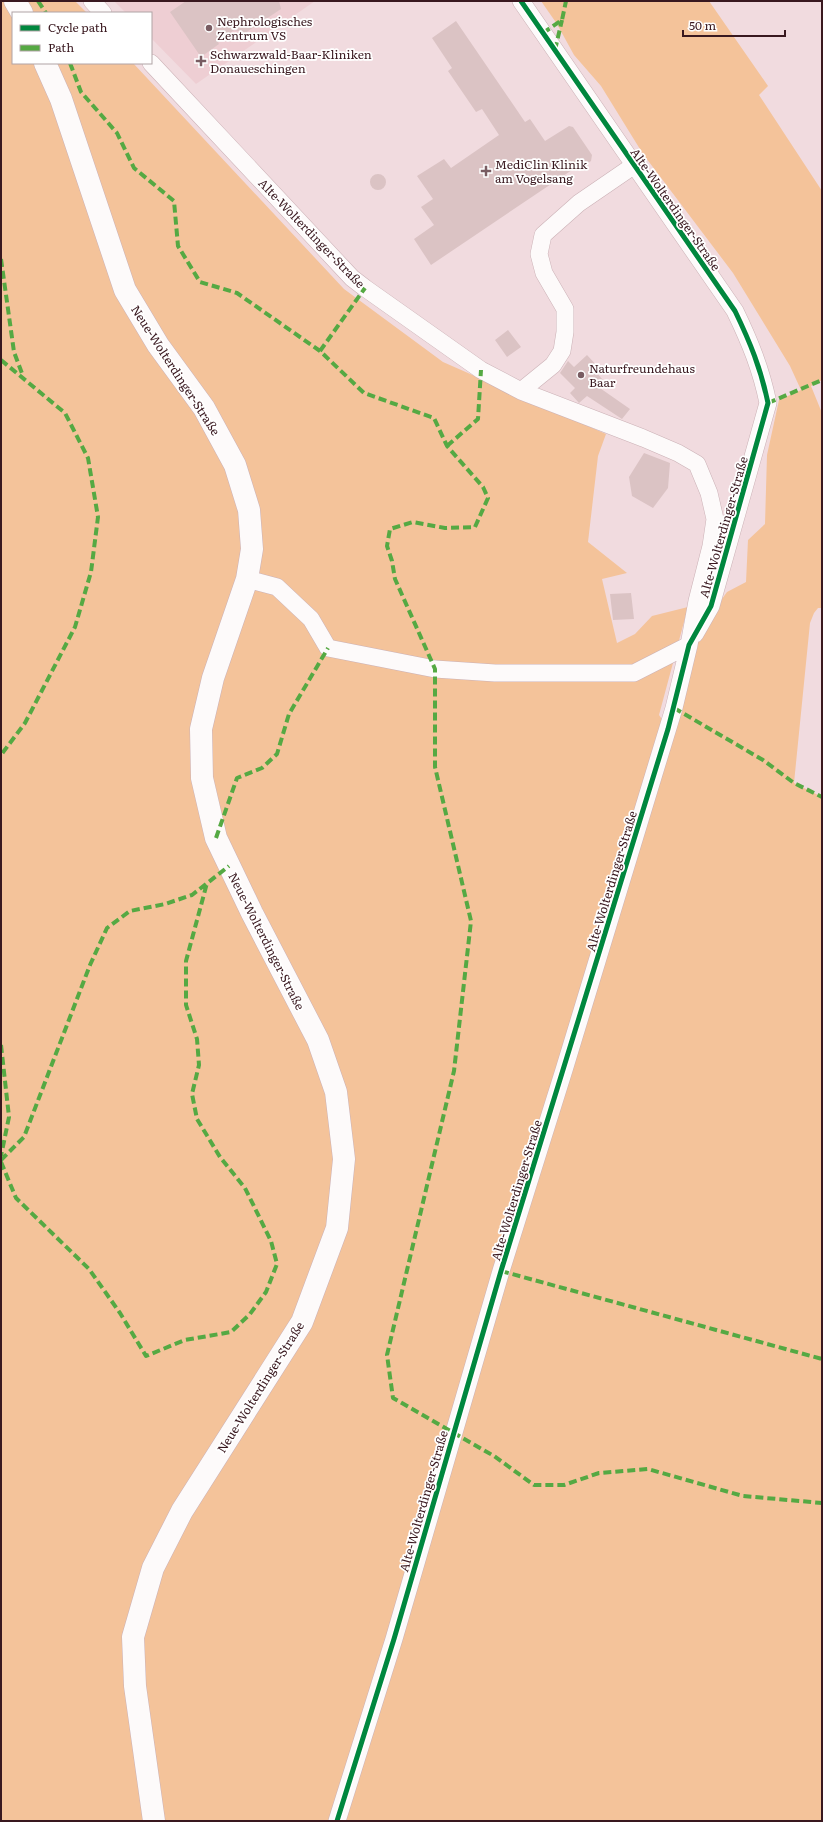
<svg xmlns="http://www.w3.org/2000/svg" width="823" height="1822" font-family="Literata,serif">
<rect width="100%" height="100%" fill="#f1dbdf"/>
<!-- built -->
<path fill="#eeced3" d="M 114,1 L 315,1 L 196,84 L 151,38 L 151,13 L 126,13 Z"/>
<!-- green -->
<path fill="#f4c39a" d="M 1,1 L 75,1 L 87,13 L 13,13 L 13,63 L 133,63 L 344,289 L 443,362 L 606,434 L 598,456 L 588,542 L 627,573 L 602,579 L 617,643 L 635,634 L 652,616 L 688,607 L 659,715 L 668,728 L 689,645 L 727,592 L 746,582 L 748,540 L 765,524 L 767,455 L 779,400 L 801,390 L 790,366 L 733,273 L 643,154 L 601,86 L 574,55 L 557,24 L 541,1 L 709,1 L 768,86 L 759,95 L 822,191 L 822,380 L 811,386 L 822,413 L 822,608 L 818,608 L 814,613 L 810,623 L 794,783 L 822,797 L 822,1821 L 1,1821 Z"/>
<!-- building -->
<path fill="#dbc3c4" d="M 186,1 L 279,1 L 281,9 L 245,33 L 234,30 L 218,42 L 219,44 L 201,57 L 170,12 Z
M 456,21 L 525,122 L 530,119 L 545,141 L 569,126 L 573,127 L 592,155 L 591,161 L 577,171 L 572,170 L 431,265 L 414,239 L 434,225 L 421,207 L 433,199 L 417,176 L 444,159 L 451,168 L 499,135 L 482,109 L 476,112 L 448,71 L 452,68 L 432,38 Z
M370 182a8 8 0 1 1 16 0a8 8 0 1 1-16 0Z
M 508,330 L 521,347 L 507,357 L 495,340 Z
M 587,355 L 599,368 L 596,372 L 603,380 L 597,386 L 630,409 L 622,419 L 587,396 L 579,403 L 570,393 L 575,388 L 560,373 L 568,361 L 574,367 Z
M 644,453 L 670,463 L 668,488 L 653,508 L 632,496 L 629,477 Z
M 631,593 L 634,619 L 613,620 L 610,594 Z"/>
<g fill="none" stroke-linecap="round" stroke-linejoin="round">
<defs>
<path id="minor" d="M 92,1 L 103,13
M 521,1 L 735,311 C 750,342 761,369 768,403 L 711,606 L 695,634
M 151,63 L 352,278 L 365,288 L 481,370 L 521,391 L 643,438 L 678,453 L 697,464 L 709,493 L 715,519 L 711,546 L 697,601 L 689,645 L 674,708 L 564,1070 L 501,1271 L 394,1639 L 337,1821
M 521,391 L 553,365 L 562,351 L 565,332 L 565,309 L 544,273 L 539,254 L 543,235 L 579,203 L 633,166
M 247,579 L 277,587 L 311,619 L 328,648 L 435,669 L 495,673 L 634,673 L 689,645"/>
<path id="major" d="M 15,1 L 22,13
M 45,63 L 61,99 L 125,290 L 158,345 L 204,408 L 235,465 L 249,510 L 252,549 L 247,579 L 213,678 L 201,729 L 202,778 L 216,838 L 252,913 L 318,1040 L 336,1092 L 344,1159 L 337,1228 L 302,1322 L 182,1511 L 153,1568 L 133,1637 L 135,1686 L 154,1821"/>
</defs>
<!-- minor casing -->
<use href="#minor" stroke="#cbb1b6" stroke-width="18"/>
<!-- major casing -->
<use href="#major" stroke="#cbb1b6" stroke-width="23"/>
<!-- minor -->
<use href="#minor" stroke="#fdfafa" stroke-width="17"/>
<!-- major -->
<use href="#major" stroke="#fdfafa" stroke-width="22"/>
<!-- quiet -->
<path stroke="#55a943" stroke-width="4" stroke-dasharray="8 4" stroke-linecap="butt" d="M 38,1 L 46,13
M 543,33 L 562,20 L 566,1
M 555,50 L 562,20
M 70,63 L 81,92 L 117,133 L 134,168 L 174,201 L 178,246 L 200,282 L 237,293 L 320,351 L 364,393 L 434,418 L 447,446 L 483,487 L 488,498 L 475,527 L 445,528 L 413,522 L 390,529 L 387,546 L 392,561 L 395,579 L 435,669 L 435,767 L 471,921 L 454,1071 L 387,1355 L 393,1398 L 494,1456 L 534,1485 L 564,1485 L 599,1473 L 648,1469 L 743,1496 L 822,1503
M 1,259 L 14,352 L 23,376
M 320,351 L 365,288
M 1,360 L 65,413 L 88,458 L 98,517 L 91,572 L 75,627 L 25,723 L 1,755
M 768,403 L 822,380
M 447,446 L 478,419 L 481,370
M 674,708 L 763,760 L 794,783 L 822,797
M 216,838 L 237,778 L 262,768 L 277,754 L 289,714 L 328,648
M 1,1045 L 9,1117 L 1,1156
M 1,1160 L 24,1137 L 90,965 L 107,928 L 130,911 L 165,904 L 192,895 L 229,866
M 1,1162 L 16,1198 L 89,1269 L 120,1313 L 146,1356 L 185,1340 L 231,1332 L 250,1314 L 266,1292 L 277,1264 L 271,1241 L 245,1188 L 220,1157 L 197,1119 L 192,1094 L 199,1065 L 197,1039 L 186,1005 L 186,961 L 207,883
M 501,1271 L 822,1359"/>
<defs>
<path id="cycleway" d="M 337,1821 L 394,1639 L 501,1271 L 668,729 L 689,645 L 711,606 L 768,403 C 761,369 750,342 735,311 L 521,1"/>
</defs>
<!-- cycleway casing -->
<use href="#cycleway" stroke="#fff" stroke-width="8"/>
<!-- cycleway -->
<use href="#cycleway" stroke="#00873e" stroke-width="5"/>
</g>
<!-- markers -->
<g fill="#795c62" stroke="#fff" stroke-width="1.5">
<circle cx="209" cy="28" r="4"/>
<path d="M199 55h4v4h4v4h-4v4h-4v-4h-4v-4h4z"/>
<path d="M484 165h4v4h4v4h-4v4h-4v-4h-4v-4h4z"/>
<circle cx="581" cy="375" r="4"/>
</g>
<g text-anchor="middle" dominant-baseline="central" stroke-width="3.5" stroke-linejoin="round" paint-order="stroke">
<!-- poi labels -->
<g font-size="12" fill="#39181f" stroke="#fff" text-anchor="start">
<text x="217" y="21">Nephrologisches<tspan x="217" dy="14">Zentrum VS</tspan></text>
<text x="210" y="54">Schwarzwald-Baar-Kliniken<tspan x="210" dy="14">Donaueschingen</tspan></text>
<text x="495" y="164">MediClin Klinik<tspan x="495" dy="14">am Vogelsang</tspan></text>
<text x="589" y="368">Naturfreundehaus<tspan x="589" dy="14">Baar</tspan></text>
</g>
<!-- street labels -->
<g font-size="12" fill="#39181f" stroke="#fff">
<text transform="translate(676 209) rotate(55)">Alte-Wolterdinger-Straße</text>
<text transform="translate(312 233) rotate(46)">Alte-Wolterdinger-Straße</text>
<text transform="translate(176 370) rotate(57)">Neue-Wolterdinger-Straße</text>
<text transform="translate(723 527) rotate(-74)">Alte-Wolterdinger-Straße</text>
<text transform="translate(611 881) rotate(-73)">Alte-Wolterdinger-Straße</text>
<text transform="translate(267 941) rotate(63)">Neue-Wolterdinger-Straße</text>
<text transform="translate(516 1190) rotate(-73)">Alte-Wolterdinger-Straße</text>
<text transform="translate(260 1387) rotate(-58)">Neue-Wolterdinger-Straße</text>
<text transform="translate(423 1501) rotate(-74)">Alte-Wolterdinger-Straße</text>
</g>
</g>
<!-- border -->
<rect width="823" height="1822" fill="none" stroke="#39181f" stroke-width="4"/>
<!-- legend -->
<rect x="12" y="12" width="140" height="52" fill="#ffffff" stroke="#b0a3a5"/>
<rect x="20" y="25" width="20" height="6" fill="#00873e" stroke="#b0a3a5"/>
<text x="48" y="32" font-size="12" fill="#39181f">Cycle path</text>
<rect x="20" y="45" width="20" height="6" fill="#55a943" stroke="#b0a3a5"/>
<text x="48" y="52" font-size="12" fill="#39181f">Path</text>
<!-- scale -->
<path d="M683 30v6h102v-6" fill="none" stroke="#39181f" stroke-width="2"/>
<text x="689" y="30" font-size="12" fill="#39181f" stroke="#ffffff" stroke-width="3" paint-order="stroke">50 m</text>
</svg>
